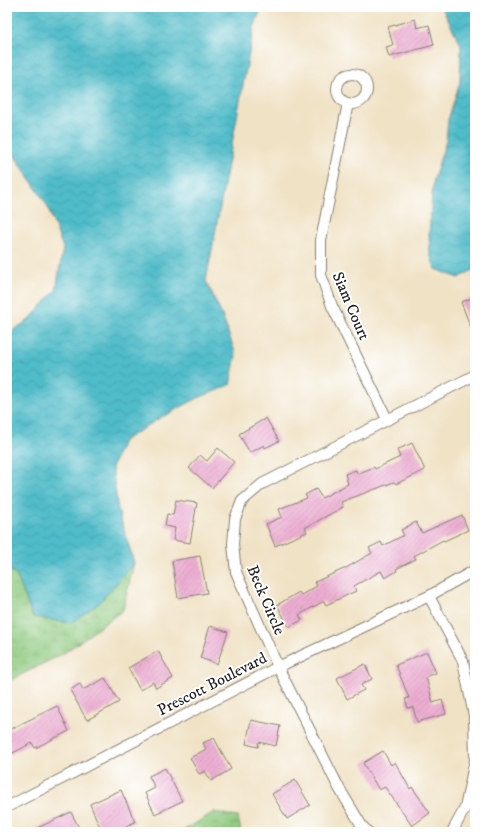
<svg xmlns="http://www.w3.org/2000/svg" width="482" height="839" font-family="'IM FELL DW Pica',serif">
<defs>
<pattern id="wetland-marsh" width="20" height="14" patternUnits="userSpaceOnUse"><rect width="20" height="14" fill="#8ec97e"/><path d="M1 5h8M5 5V1M11 12h8M15 12V8" fill="none" stroke="#7aac6c"/></pattern>
<pattern id="water-waves" width="16" height="10" patternUnits="userSpaceOnUse"><rect width="16" height="10" fill="#4fbcc9"/><path d="M0 5q4-4 8 0t8 0" fill="none" stroke="#44a1ac"/></pattern>
<pattern id="building-hatch" width="6" height="6" patternUnits="userSpaceOnUse"><rect width="6" height="6" fill="#ecaed2"/><path d="M-1 1l2-2M0 6l6-6M5 7l2-2" fill="none" stroke="#ca95b4"/></pattern>
</defs>
<rect width="100%" height="100%" fill="#fff"/>
<filter id="ink" filterUnits="userSpaceOnUse"><feTurbulence type="fractalNoise" baseFrequency=".025" numOctaves="2"/><feDisplacementMap in="SourceGraphic" scale="8" xChannelSelector="R" yChannelSelector="G"/><feConvolveMatrix kernelMatrix="1 2 1 2 8 2 1 2 1" color-interpolation-filters="sRGB"/></filter>
<filter id="wash" filterUnits="userSpaceOnUse"><feTurbulence type="fractalNoise" baseFrequency=".012" numOctaves="4" result="noise"/><feDisplacementMap in="SourceGraphic" scale="16" xChannelSelector="R" yChannelSelector="G"/><feGaussianBlur stdDeviation="0.9" result="paint"/><feColorMatrix in="noise" values="0 0 0 0 0 0 0 0 0 0 0 0 0 0 0 0 0 1.4 0 .05"/><feComposite in="paint" operator="in"/></filter>
<g filter="url(#wash)">
<rect width="100%" height="100%" fill="#f0e2c5"/>
<!-- wetland -->
<path fill="url(#wetland-marsh)" stroke="#55724d" d="M 134,563 L 123,610 L 64,653 L 7,682 L 7,567 L 17,576 L 33,617 L 98,604 Z
M 214,812 L 238,817 L 241,832 L 181,832 Z"/>
<!-- water -->
<path fill="url(#water-waves)" stroke="#366c72" d="M 7,7 L 262,7 L 254,27 L 206,281 L 222,315 L 236,355 L 230,385 L 198,398 L 160,418 L 123,441 L 112,467 L 118,510 L 134,563 L 98,604 L 71,623 L 33,617 L 17,576 L 7,567 L 7,334 L 29,320 L 56,290 L 63,248 L 47,205 L 7,144 Z
M 439,7 L 475,7 L 475,269 L 458,278 L 436,269 L 430,255 L 429,233 L 433,182 L 446,141 L 448,120 L 460,82 L 461,45 L 443,10 Z"/>
<g id="blocks">
<!-- building -->
<path fill="url(#building-hatch)" d="M 415,19 L 417,28 L 429,25 L 434,45 L 389,57 L 386,47 L 393,45 L 388,27 Z
M 475,297 L 475,336 L 474,336 L 461,302 Z
M 266,418 L 279,441 L 265,448 L 264,445 L 250,453 L 239,434 Z
M 412,443 L 425,470 L 396,484 L 394,482 L 341,502 L 343,507 L 305,528 L 307,532 L 275,546 L 266,524 L 282,517 L 279,509 L 307,498 L 305,495 L 316,489 L 322,498 L 348,484 L 345,474 L 356,470 L 357,474 L 374,467 L 375,469 L 400,457 L 397,450 Z
M 218,448 L 234,462 L 212,488 L 189,468 L 200,455 L 207,461 Z
M 176,500 L 197,503 L 190,543 L 173,540 L 175,528 L 165,526 L 167,514 L 173,515 Z
M 462,515 L 468,530 L 444,541 L 443,540 L 414,556 L 416,559 L 396,569 L 397,571 L 385,578 L 381,571 L 354,586 L 356,591 L 326,605 L 324,601 L 299,615 L 302,620 L 289,627 L 277,605 L 299,592 L 301,595 L 317,586 L 315,582 L 346,568 L 372,553 L 369,548 L 381,542 L 383,546 L 404,535 L 401,530 L 416,522 L 422,533 Z
M 200,556 L 207,593 L 178,598 L 172,561 Z
M 210,626 L 228,632 L 217,664 L 200,658 Z
M 158,651 L 173,678 L 156,688 L 153,682 L 140,690 L 128,668 Z
M 427,652 L 436,673 L 426,677 L 433,703 L 442,700 L 446,714 L 417,722 L 413,707 L 408,708 L 405,699 L 409,698 L 396,665 Z
M 365,664 L 372,679 L 361,685 L 364,690 L 347,699 L 337,678 Z
M 105,678 L 119,702 L 87,720 L 70,690 L 80,684 L 83,690 Z
M 57,706 L 69,731 L 35,748 L 32,743 L 7,756 L 7,731 Z
M 251,720 L 280,726 L 276,746 L 259,742 L 258,747 L 246,744 Z
M 214,738 L 231,769 L 211,781 L 205,771 L 199,774 L 190,758 L 206,749 L 203,743 Z
M 383,751 L 391,765 L 395,762 L 410,789 L 412,787 L 430,813 L 412,826 L 385,787 L 379,790 L 363,763 Z
M 165,768 L 182,801 L 155,814 L 145,793 L 155,788 L 149,776 Z
M 295,780 L 310,805 L 287,819 L 272,794 Z
M 121,790 L 135,822 L 113,832 L 102,832 L 90,804 Z
M 71,812 L 81,832 L 29,832 Z"/>
</g>
</g>
<g filter="url(#ink)">
<use href="#blocks" fill-opacity="0" stroke="#867f70" stroke-width="1"/>
<g fill="none" stroke-linecap="round" stroke-linejoin="round">
<defs>
<path id="minor" d="M337 89a15 15 0 1 1 30 0a15 15 0 1 1-30 0Z
M 348,103 L 321,240 L 321,275 L 332,306 L 387,419
M 429,596 L 463,661 L 474,716 L 475,759
M 7,807 L 278,667 L 429,596 L 475,570
M 368,832 L 362,826 L 339,788 L 278,667 L 236,572 L 233,544 L 235,519 L 242,501 L 262,484 L 475,375
M 452,832 L 465,808 L 475,760"/>
</defs>
<!-- minor casing -->
<use href="#minor" stroke="#867f70" stroke-width="12"/>
<!-- minor -->
<use href="#minor" stroke="#fff" stroke-width="10"/>
</g>
</g>
<g text-anchor="middle" dominant-baseline="central" stroke-width="4" stroke-linejoin="round" paint-order="stroke">
<!-- street labels -->
<g font-size="16" fill="#1c1c1c" stroke="#fff">
<text transform="translate(351 306) rotate(67)">Siam Court</text>
<text transform="translate(266 600) rotate(67)">Beck Circle</text>
<text transform="translate(212 684) rotate(-27)">Prescott Boulevard</text>
</g>
</g>
<!-- margin -->
<rect width="482" height="839" fill="none" stroke="#fff" stroke-width="24"/>
</svg>
